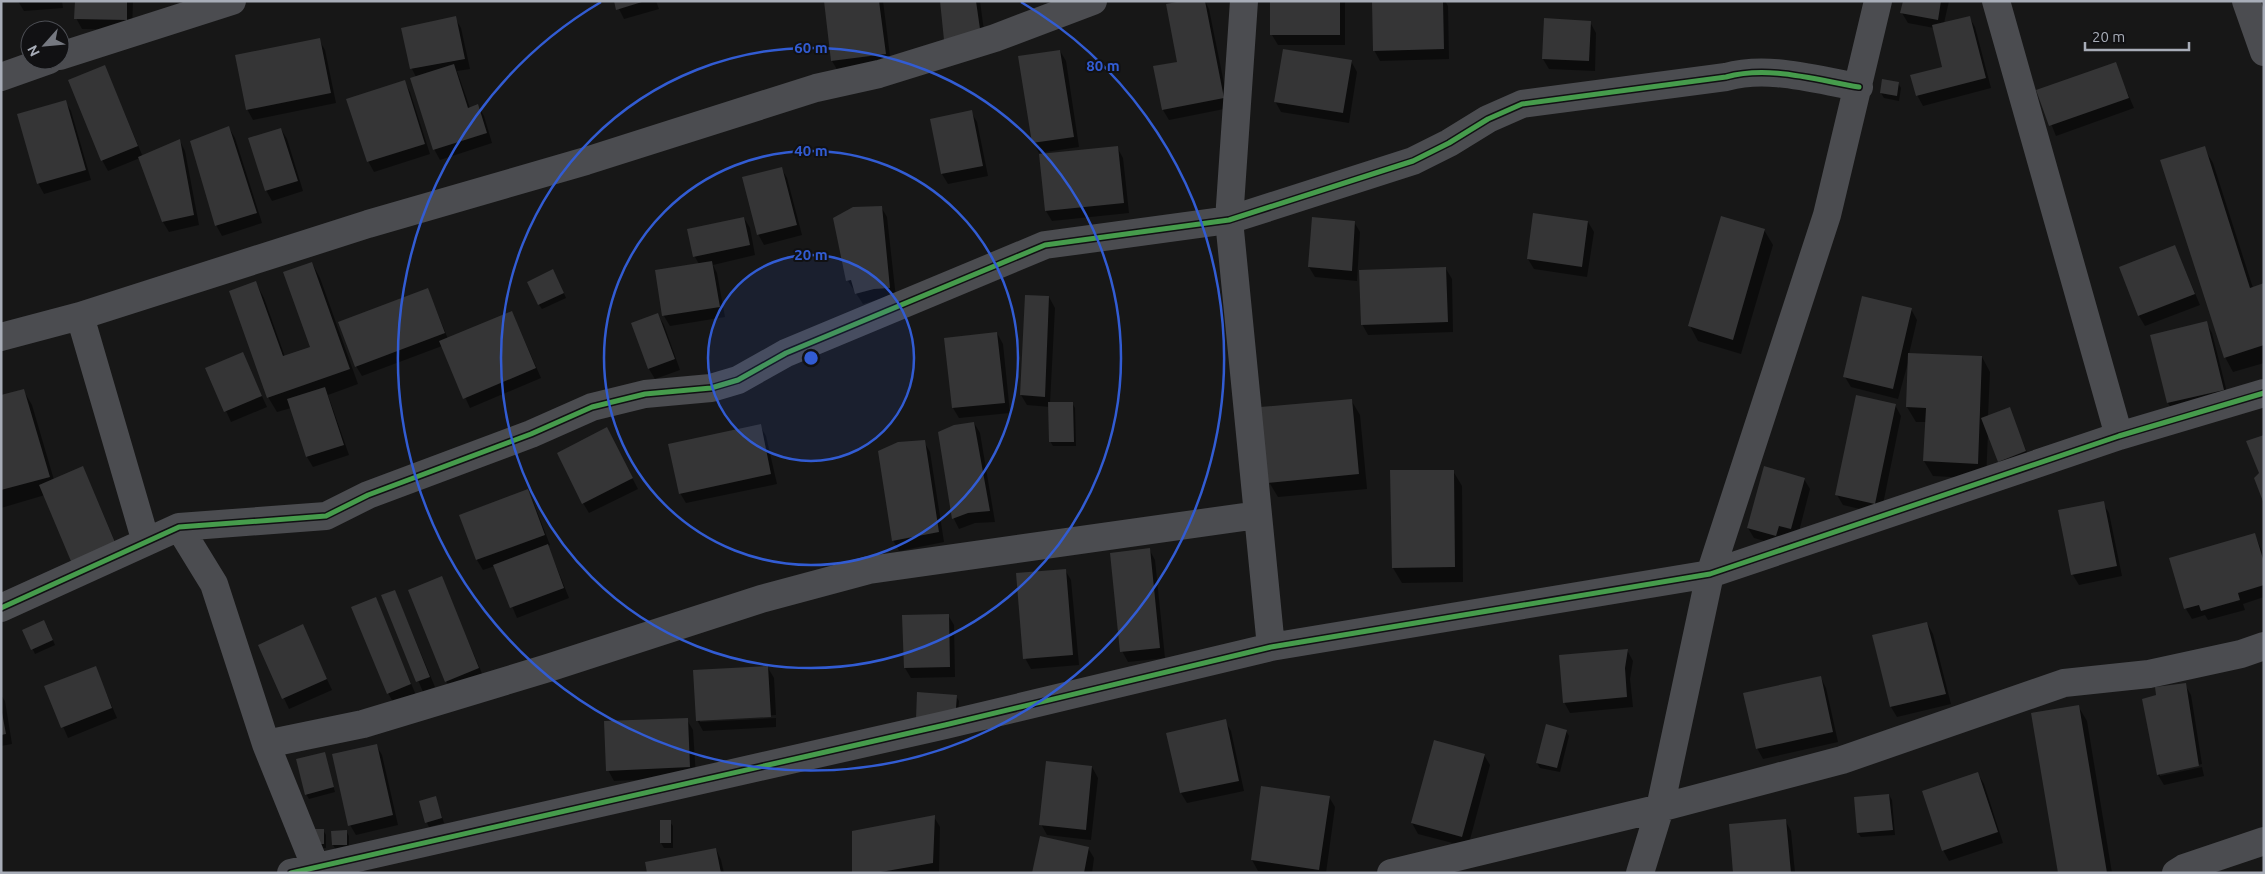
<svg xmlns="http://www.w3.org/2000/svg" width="2265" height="874" font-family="Ubuntu,sans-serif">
<rect width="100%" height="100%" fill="#171717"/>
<!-- shadow -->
<path fill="#0007" d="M 18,1 L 62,1 L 63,8 L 24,11 Z
M 76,1 L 133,1 L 132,30 L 82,29 L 76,18 Z
M 615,1 L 656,1 L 659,9 L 624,19 Z
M 825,1 L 883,1 L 891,64 L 838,71 L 832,61 Z
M 941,1 L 980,1 L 986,46 Z
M 1189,1 L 1205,1 L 1209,9 L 1229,108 L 1169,120 L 1163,110 L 1179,63 Z
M 1272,1 L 1345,1 L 1345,45 L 1278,45 L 1272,35 Z
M 1373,1 L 1445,1 L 1448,6 L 1449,59 L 1380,61 L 1374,50 Z
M 1904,1 L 1949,1 L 1944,23 L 1969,17 L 1975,27 L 1991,88 L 1923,106 L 1917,95 L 1944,68 L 1934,28 L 1908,23 L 1902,13 Z
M 455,18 L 461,28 L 470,69 L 457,71 L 470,108 L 478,106 L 484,116 L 492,143 L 440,160 L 434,149 L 416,77 L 412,69 L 403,29 Z
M 1590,22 L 1596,33 L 1595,71 L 1549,69 L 1543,59 Z
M 319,40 L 325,50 L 336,103 L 253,120 L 247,109 Z
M 1060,51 L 1066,61 L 1079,147 L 1039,153 L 1033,142 Z
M 1351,61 L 1357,72 L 1349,123 L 1281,112 L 1275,101 Z
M 2115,64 L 2134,108 L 2056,136 L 2038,91 Z
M 105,67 L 143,157 L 180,141 L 185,151 L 199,225 L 169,232 L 163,222 L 140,158 L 108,171 L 102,160 Z
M 404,81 L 410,92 L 430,154 L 374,172 L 368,161 Z
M 1883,81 L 1898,83 L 1901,88 L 1899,101 L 1884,98 L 1881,93 Z
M 65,101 L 71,111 L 91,180 L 44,194 L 38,183 Z
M 971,112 L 977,122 L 988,176 L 948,184 L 942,174 L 931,120 Z
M 229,128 L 235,138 L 262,223 L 222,236 L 216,225 Z
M 281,129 L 287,139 L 303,191 L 272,201 L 266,190 Z
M 1117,147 L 1123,158 L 1129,213 L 1052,221 L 1046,211 L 1040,155 Z
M 2204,148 L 2213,163 L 2253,288 L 2264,285 L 2264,363 L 2233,372 L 2225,357 Z
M 781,168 L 787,178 L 802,235 L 764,245 L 758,234 Z
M 881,207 L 887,217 L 896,298 L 880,299 L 863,304 L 848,281 Z
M 744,218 L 750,228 L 755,255 L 713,265 L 717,273 L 725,317 L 670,326 L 664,316 L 656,271 L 699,264 L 695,257 L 689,230 Z
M 1354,222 L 1360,232 L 1357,281 L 1315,277 L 1309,267 Z
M 1588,222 L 1594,232 L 1587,277 L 1534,269 L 1528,259 Z
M 1764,230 L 1773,245 L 1741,354 L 1698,341 L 1690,326 Z
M 2175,246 L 2200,305 L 2145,326 L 2139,316 Z
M 312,263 L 320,278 L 358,384 L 328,395 L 349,455 L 313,467 L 307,457 L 291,408 L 277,412 L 268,397 L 256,283 L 264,298 L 285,357 L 311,348 Z
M 1446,269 L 1452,279 L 1453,332 L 1368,335 L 1362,324 Z
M 556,276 L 566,298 L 542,309 L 539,305 Z
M 428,290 L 448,339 L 512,312 L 541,378 L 470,408 L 442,346 L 362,376 L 356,366 Z
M 1049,297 L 1055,308 L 1050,403 L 1072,403 L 1075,408 L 1076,446 L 1053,446 L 1050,441 L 1050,407 L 1027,405 L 1021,395 Z
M 1911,309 L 1917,320 L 1909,354 L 1982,357 L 1990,372 L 1988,416 L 2009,409 L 2031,462 L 2005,472 L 1988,433 L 1986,479 L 1933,476 L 1924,461 L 1926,422 L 1916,422 L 1907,407 L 1909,359 L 1898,399 L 1851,387 L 1845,377 Z
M 658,315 L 664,325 L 680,370 L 655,379 L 649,369 L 632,324 Z
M 2206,323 L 2212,333 L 2229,400 L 2174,413 L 2168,403 L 2152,336 Z
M 997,333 L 1003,344 L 1010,413 L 959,418 L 953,408 Z
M 242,353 L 267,407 L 231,422 L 207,368 Z
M 23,390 L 32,405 L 54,480 L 83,467 L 122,558 L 45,495 L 1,508 L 1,396 Z
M 1351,400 L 1360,415 L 1367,489 L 1278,497 L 1269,482 Z
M 1895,405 L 1901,416 L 1881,514 L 1843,505 L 1837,495 Z
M 974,423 L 980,433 L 995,522 L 975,523 L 959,529 L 954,519 L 939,433 Z
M 760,426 L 766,436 L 777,484 L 686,503 L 680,493 Z
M 612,439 L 638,489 L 589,513 L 583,503 Z
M 924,442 L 930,452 L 944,542 L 899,551 L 893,540 Z
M 1453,471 L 1462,486 L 1463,582 L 1402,583 L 1393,568 Z
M 1804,479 L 1810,489 L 1797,539 L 1782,546 L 1754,538 L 1748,528 Z
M 528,490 L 533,501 L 550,545 L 548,546 L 569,598 L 517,618 L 495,566 L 483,570 L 477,560 L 460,516 Z
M 2103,503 L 2109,513 L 2122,576 L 2079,585 L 2073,575 Z
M 2255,535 L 2264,556 L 2264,597 L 2243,604 L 2245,610 L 2208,620 L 2205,615 L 2192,619 L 2186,609 L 2171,559 Z
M 1149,549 L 1155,560 L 1165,658 L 1128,662 L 1122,651 Z
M 1065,570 L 1071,580 L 1079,665 L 1031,669 L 1025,658 Z
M 441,578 L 484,678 L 452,691 L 446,681 Z
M 395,592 L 435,687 L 423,692 L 383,596 Z
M 375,599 L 416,695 L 394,704 L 388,693 Z
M 948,615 L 954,625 L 955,677 L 911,678 L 905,668 Z
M 1927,623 L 1933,634 L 1951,704 L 1897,717 L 1891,707 L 1874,636 Z
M 47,626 L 55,645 L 35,654 L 24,631 Z
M 302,626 L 332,690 L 289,709 L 259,645 Z
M 1627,650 L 1633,661 L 1630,679 L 1633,707 L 1570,713 L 1564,702 Z
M 95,667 L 117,718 L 68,738 L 46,687 Z
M 768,668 L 774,678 L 776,715 L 700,719 L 700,722 L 776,718 L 776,727 L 703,731 L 697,720 Z
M 1821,678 L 1826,688 L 1838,742 L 1763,759 L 1757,748 Z
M 2185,685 L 2191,695 L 2202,764 L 2160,773 L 2160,776 L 2202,767 L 2204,776 L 2164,785 L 2158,775 L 2143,700 Z
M 1,695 L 5,701 L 12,744 L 1,746 Z
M 956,696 L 959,701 L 957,726 L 920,723 Z
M 2078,706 L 2087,721 L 2112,873 L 2059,873 Z
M 687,720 L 693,730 L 696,777 L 614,781 L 608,770 Z
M 1225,721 L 1231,731 L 1244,791 L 1187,803 L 1181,793 Z
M 1566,731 L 1569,736 L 1560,772 L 1540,768 L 1537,763 Z
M 376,745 L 382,755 L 398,825 L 356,835 L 350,825 Z
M 324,754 L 335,792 L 309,799 L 306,794 Z
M 1484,755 L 1490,765 L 1468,847 L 1418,834 L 1412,823 Z
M 1092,767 L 1098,778 L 1091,840 L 1047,835 L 1041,824 Z
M 1978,774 L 1984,784 L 2003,843 L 1949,861 L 1943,850 Z
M 1889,795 L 1892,800 L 1895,835 L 1861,837 L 1858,833 Z
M 1329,797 L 1335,807 L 1326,873 L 1274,873 L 1258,871 L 1252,860 Z
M 436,798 L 444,823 L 429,827 L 427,823 Z
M 934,817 L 940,827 L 939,873 L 853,873 Z
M 1785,820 L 1791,831 L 1795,873 L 1735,873 Z
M 670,822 L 673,826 L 673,848 L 664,848 L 661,843 Z
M 323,830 L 326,835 L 326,848 L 314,849 Z
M 346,831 L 349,836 L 349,849 L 336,850 L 333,845 Z
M 1088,848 L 1094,858 L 1092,873 L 1033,873 Z
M 716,849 L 721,860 L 724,873 L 648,873 Z"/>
<!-- building -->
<path fill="#353536" d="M 75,1 L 127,1 L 127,20 L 74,19 Z
M 614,1 L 642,1 L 642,2 L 616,10 Z
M 824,1 L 879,1 L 886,54 L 831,61 Z
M 940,1 L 976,1 L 981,36 L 944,40 Z
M 1182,1 L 1205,1 L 1224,98 L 1162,110 L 1153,66 L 1177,62 L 1166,4 Z
M 1270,1 L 1340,1 L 1340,35 L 1270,35 Z
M 1372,1 L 1443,1 L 1444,49 L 1373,51 Z
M 1903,1 L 1941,1 L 1938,20 L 1900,13 Z
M 456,16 L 465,59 L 410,69 L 401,28 Z
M 1970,16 L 1986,78 L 1916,96 L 1910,75 L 1942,67 L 1932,25 Z
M 1544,18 L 1591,21 L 1589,61 L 1542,59 Z
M 320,38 L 331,93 L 246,110 L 235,55 Z
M 1283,49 L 1352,60 L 1343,113 L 1274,102 Z
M 1060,50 L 1074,137 L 1032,143 L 1018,56 Z
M 2116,62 L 2129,98 L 2049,126 L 2036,90 Z
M 454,64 L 468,108 L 478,104 L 487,133 L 433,150 L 410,78 Z
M 105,65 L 138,146 L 101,161 L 68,80 Z
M 1882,79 L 1899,82 L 1897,96 L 1880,93 Z
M 405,80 L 425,144 L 367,162 L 346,99 Z
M 66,100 L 86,170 L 37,184 L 17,114 Z
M 972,110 L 983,166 L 941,174 L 930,119 Z
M 229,126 L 257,213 L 215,226 L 190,141 Z
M 281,128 L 298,181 L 265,191 L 248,138 Z
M 180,139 L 194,215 L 162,222 L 138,157 Z
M 1118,146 L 1124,203 L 1045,211 L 1039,154 Z
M 2205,146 L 2250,288 L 2264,283 L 2264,345 L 2224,358 L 2160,160 Z
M 782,167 L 797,225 L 757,235 L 742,177 Z
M 882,206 L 890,288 L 874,289 L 855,294 L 851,280 L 846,281 L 833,218 L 853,207 Z
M 1533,213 L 1588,221 L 1582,267 L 1527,259 Z
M 1721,216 L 1765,229 L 1733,340 L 1688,326 Z
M 744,217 L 750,245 L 693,257 L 687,229 Z
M 1312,217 L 1355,221 L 1352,271 L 1308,267 Z
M 2175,245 L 2195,294 L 2138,316 L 2119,267 Z
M 712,261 L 720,307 L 662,316 L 655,270 Z
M 312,262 L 350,369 L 267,398 L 229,291 L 256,281 L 283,356 L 310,347 L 283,272 Z
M 1446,267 L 1448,322 L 1361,325 L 1359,270 Z
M 553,269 L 564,293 L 538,305 L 527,282 Z
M 428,288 L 445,333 L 355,367 L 338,322 Z
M 1025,295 L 1049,296 L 1045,397 L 1020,395 Z
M 1862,296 L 1912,308 L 1893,389 L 1843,377 Z
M 512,311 L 536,368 L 463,399 L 439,341 Z
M 658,313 L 675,359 L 648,369 L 631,323 Z
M 2207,321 L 2224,390 L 2167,403 L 2150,335 Z
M 997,332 L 1005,403 L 952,408 L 944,338 Z
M 243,352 L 262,396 L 224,412 L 205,368 Z
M 1908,353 L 1982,356 L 1978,464 L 1923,461 L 1926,408 L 1906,407 Z
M 325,387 L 344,445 L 306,457 L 287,399 Z
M 24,389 L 50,477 L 1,490 L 1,395 Z
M 1856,395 L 1896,404 L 1875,504 L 1835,495 Z
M 1352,399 L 1359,474 L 1268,483 L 1260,407 Z
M 1048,402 L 1073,402 L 1074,442 L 1049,442 Z
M 2010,407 L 2026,451 L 1998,462 L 1981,418 Z
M 974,422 L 990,511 L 968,513 L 952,519 L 938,432 L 954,425 Z
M 761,424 L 771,474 L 679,494 L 668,444 Z
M 607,427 L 633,478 L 582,504 L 557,453 Z
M 2264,435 L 2264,504 L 2254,478 L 2259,473 L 2246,441 Z
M 925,440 L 939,532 L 892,541 L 878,451 L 898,442 Z
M 83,466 L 117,547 L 73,566 L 39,485 Z
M 1764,466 L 1805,478 L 1791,529 L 1779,526 L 1776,536 L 1747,528 Z
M 1390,470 L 1454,470 L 1455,567 L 1392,568 Z
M 528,489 L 545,535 L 476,560 L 459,515 Z
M 2104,501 L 2117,566 L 2071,575 L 2058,510 Z
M 2255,533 L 2264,562 L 2264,585 L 2238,593 L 2240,600 L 2201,611 L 2199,605 L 2184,609 L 2169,558 Z
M 548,544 L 564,588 L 510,608 L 493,565 Z
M 1150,548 L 1160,648 L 1120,652 L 1110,553 Z
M 1066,569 L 1073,655 L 1023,659 L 1016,573 Z
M 442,576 L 479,668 L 445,682 L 408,590 Z
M 395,590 L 430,677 L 416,682 L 381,595 Z
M 376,597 L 411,684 L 387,694 L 351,607 Z
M 949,614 L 950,667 L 904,668 L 902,615 Z
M 44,620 L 53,640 L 31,650 L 22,630 Z
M 1927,622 L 1946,694 L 1890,707 L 1872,635 Z
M 303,624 L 327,679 L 282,699 L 258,645 Z
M 1628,649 L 1625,668 L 1627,697 L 1563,703 L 1559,655 Z
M 96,666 L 112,708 L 61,728 L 44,686 Z
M 768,666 L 771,717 L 696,721 L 693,670 Z
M 1821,676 L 1833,732 L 1756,749 L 1743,693 Z
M 2186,683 L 2199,766 L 2157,775 L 2142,699 L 2156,695 L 2155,687 Z
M 917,692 L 957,695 L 955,721 L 916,719 Z
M 2079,705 L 2107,873 L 2058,873 L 2031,713 Z
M 1,707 L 6,734 L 1,735 Z
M 688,718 L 690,767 L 606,771 L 604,721 Z
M 1226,719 L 1239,781 L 1180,793 L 1166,733 Z
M 1546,724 L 1567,730 L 1557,768 L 1536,763 Z
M 1434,740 L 1485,754 L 1462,837 L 1411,823 Z
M 377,744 L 393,815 L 348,826 L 332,754 Z
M 325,752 L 334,787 L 305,795 L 296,759 Z
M 1046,761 L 1092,766 L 1086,830 L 1039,825 Z
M 1978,772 L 1998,832 L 1942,851 L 1922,791 Z
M 1261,786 L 1330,796 L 1319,870 L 1251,860 Z
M 1889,794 L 1893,830 L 1857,833 L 1854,797 Z
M 436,796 L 442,818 L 425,823 L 419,801 Z
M 935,815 L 933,863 L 875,873 L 852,873 L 852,831 Z
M 1786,819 L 1791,873 L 1733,873 L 1729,824 Z
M 660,820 L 671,820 L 671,843 L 660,843 Z
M 309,829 L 324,829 L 324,844 L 310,844 Z
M 347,830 L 347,845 L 332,845 L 331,831 Z
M 1040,836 L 1089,847 L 1084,873 L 1032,873 Z
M 716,848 L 721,873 L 647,873 L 645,862 Z"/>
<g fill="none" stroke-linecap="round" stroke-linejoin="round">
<!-- minor -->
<path stroke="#4b4c50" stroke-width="28" d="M 1244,1 L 1229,220 L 1271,647
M 1996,1 L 2119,436
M 2246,1 L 2264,52
M 60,56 L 232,1
M 1,77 L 49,60
M 80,316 L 146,542
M 1,337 L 80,316 L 368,224 L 586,161 L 816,88 L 879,74 L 995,38 L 1093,1
M 179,527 L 214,584 L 266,744 L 318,873
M 1,608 L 179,527 L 326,516 L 368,495 L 531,434 L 592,407 L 645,394 L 711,388 L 738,380 L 786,353 L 1045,245 L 1229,220 L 1413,161 L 1449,143 L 1488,119 L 1522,104 L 1726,77 C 1769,65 1816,80 1859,87
M 266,744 L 363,724 L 548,668 L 761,599 L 869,570 L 1258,515
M 291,873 L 945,725 L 1271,647 L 1710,574 L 2119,436 L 2264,393
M 1391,873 L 1660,808 L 1842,760 L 2064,683 L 2149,674 L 2241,654 L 2264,646
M 1640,873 L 1660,808 L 1710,574 L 1827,215 L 1878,1
M 2176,873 L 2184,868 L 2264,841"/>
<defs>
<path id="cycleway" d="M 1,608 L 179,527 L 326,516 L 368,495 L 531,434 L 592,407 L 645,394 L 711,388 L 738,380 L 786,353 L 1045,245 L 1229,220 L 1413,161 L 1449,143 L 1488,119 L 1522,104 L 1726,77 C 1769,65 1816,80 1859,87
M 291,873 L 945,725 L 1271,647 L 1710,574 L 2119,436 L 2264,393"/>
</defs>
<!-- cycleway casing -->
<use href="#cycleway" stroke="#111113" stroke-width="8"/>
<!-- cycleway -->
<use href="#cycleway" stroke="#469c4c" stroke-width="5"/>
</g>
<!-- distance rings -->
<circle cx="811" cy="358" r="103" fill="#325cd3" fill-opacity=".12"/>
<g fill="none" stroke="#325cd3" stroke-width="2.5">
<circle cx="811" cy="358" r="103"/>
<circle cx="811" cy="358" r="207"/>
<circle cx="811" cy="358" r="310"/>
<path d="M1021 2A413 413 0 1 1 601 2"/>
</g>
<circle cx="811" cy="358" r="8" fill="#325cd3" stroke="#111113" stroke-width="2.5"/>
<g font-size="15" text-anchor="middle" font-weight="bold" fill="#325cd3" stroke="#111113" stroke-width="4" stroke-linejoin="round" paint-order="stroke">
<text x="811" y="53">60 m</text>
<text x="1103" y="71">80 m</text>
<text x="811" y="156">40 m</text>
<text x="811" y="260">20 m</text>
</g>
<!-- border -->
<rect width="2265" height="874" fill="none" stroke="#a8adb8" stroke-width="5"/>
<!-- north arrow -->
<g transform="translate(45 45) rotate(243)"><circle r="24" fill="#111113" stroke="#4d4f55"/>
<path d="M0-4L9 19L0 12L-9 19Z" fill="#757880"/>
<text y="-8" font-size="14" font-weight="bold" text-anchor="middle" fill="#a8adb8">N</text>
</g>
<!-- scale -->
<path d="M2085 42v8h104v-8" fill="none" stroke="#a8adb8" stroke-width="2.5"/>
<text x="2092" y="42" font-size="15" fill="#a8adb8" stroke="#111113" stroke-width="4" paint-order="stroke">20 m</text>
</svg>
